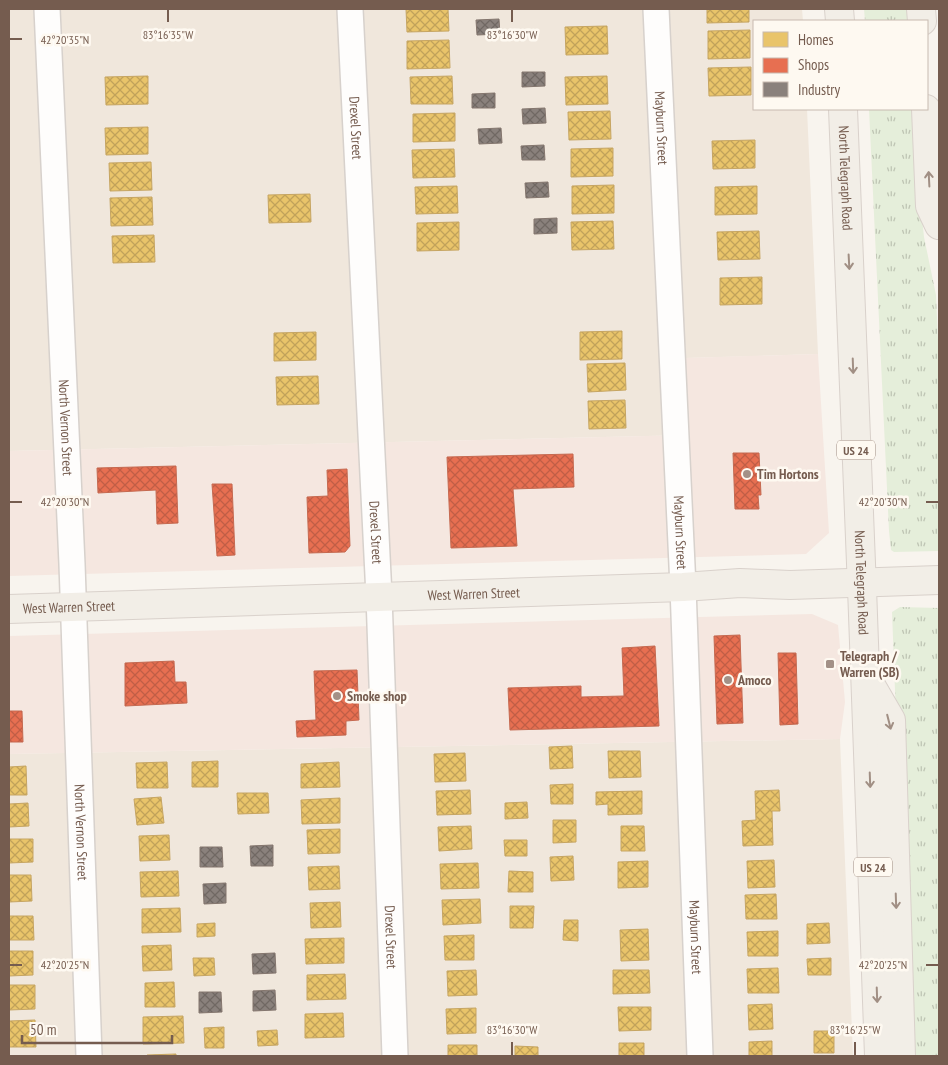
<svg xmlns="http://www.w3.org/2000/svg" width="948" height="1065" font-family="'PT Sans Narrow',sans-serif">
<defs>
<pattern id="grass-tufts" width="24" height="20" patternUnits="userSpaceOnUse" patternTransform="scale(1.25)"><rect width="24" height="20" fill="#e5eeda"/><path d="M3 7l-1-3M5 7V3M7 7l1-3M15 17l-1-3M17 17v-4M19 17l1-3" fill="none" stroke="#bec4b3"/></pattern>
<pattern id="homes-cross-hatch" width="8" height="8" patternUnits="userSpaceOnUse" patternTransform="scale(1.25)"><rect width="8" height="8" fill="#e9c46a"/><path d="M0 0l8 8M0 8l8-8" fill="none" stroke="#c1a25a"/></pattern>
<pattern id="shops-cross-hatch" width="8" height="8" patternUnits="userSpaceOnUse" patternTransform="scale(1.25)"><rect width="8" height="8" fill="#e76f51"/><path d="M0 0l8 8M0 8l8-8" fill="none" stroke="#c05e46"/></pattern>
<pattern id="industry-cross-hatch" width="8" height="8" patternUnits="userSpaceOnUse" patternTransform="scale(1.25)"><rect width="8" height="8" fill="#8a817c"/><path d="M0 0l8 8M0 8l8-8" fill="none" stroke="#706863"/></pattern>
</defs>
<rect width="100%" height="100%" fill="#f8f4ee"/>
<!-- residential -->
<path fill="#f0e7dc" d="M 9,9 L 802,9 L 803,21 L 754,21 L 754,109 L 807,109 L 818,354 L 686,358 L 690,435 L 9,451 Z
M 840,739 L 853,1056 L 9,1056 L 9,754 Z"/>
<!-- commercial -->
<path fill="#f5e7e0" d="M 818,354 L 829,533 L 806,554 L 9,576 L 9,451 L 689,435 L 685,358 Z
M 812,614 L 838,625 L 845,702 L 840,739 L 9,754 L 9,636 Z"/>
<!-- grass -->
<path fill="url(#grass-tufts)" d="M 864,9 L 912,9 L 912,21 L 865,21 Z
M 869,109 L 916,109 L 919,190 L 924,237 L 936,295 L 939,364 L 939,551 L 894,552 L 891,550 L 889,531 Z
M 900,607 L 939,608 L 939,1056 L 909,1056 L 892,612 Z"/>
<!-- homes -->
<path fill="url(#homes-cross-hatch)" stroke="#c6a562" d="M 406,9 L 448,9 L 449,31 L 407,32 Z
M 707,9 L 749,9 L 749,22 L 707,23 Z
M 607,26 L 608,54 L 566,55 L 565,27 Z
M 750,30 L 750,58 L 708,59 L 708,31 Z
M 449,40 L 450,68 L 407,69 L 407,41 Z
M 751,67 L 751,95 L 709,96 L 708,68 Z
M 148,76 L 148,104 L 106,105 L 105,77 Z
M 452,76 L 453,104 L 411,104 L 410,77 Z
M 607,76 L 608,104 L 566,105 L 565,77 Z
M 610,111 L 611,139 L 569,140 L 568,112 Z
M 455,113 L 455,141 L 413,142 L 413,114 Z
M 148,127 L 148,154 L 106,155 L 105,128 Z
M 755,140 L 755,168 L 713,169 L 712,141 Z
M 613,148 L 613,176 L 571,177 L 571,149 Z
M 454,149 L 455,177 L 413,178 L 412,150 Z
M 151,162 L 152,190 L 110,191 L 109,163 Z
M 614,185 L 614,213 L 572,214 L 572,186 Z
M 457,186 L 458,213 L 416,214 L 415,187 Z
M 757,186 L 757,214 L 715,215 L 715,187 Z
M 310,194 L 311,222 L 269,223 L 268,195 Z
M 152,197 L 153,225 L 111,226 L 110,198 Z
M 613,221 L 614,249 L 572,250 L 571,222 Z
M 459,222 L 459,250 L 417,251 L 417,223 Z
M 759,231 L 760,259 L 718,260 L 717,232 Z
M 154,235 L 155,262 L 113,263 L 112,236 Z
M 762,277 L 762,304 L 720,305 L 720,278 Z
M 622,331 L 622,359 L 580,360 L 580,332 Z
M 316,332 L 316,360 L 274,361 L 274,333 Z
M 625,363 L 626,390 L 588,392 L 587,364 Z
M 318,376 L 319,404 L 277,405 L 276,377 Z
M 625,400 L 626,428 L 589,429 L 588,401 Z
M 572,746 L 573,768 L 550,769 L 549,747 Z
M 608,751 L 640,751 L 641,777 L 609,778 Z
M 465,753 L 466,781 L 435,782 L 434,754 Z
M 218,761 L 218,787 L 192,787 L 192,762 Z
M 167,762 L 168,788 L 137,788 L 136,763 Z
M 339,762 L 340,787 L 301,788 L 301,764 Z
M 26,766 L 27,795 L 9,795 L 9,767 Z
M 573,784 L 573,804 L 551,804 L 550,785 Z
M 470,790 L 471,814 L 437,815 L 436,791 Z
M 779,790 L 780,811 L 772,811 L 773,845 L 743,846 L 742,821 L 756,820 L 755,791 Z
M 642,791 L 642,814 L 608,815 L 608,804 L 596,805 L 596,792 Z
M 237,793 L 268,793 L 269,813 L 238,814 Z
M 161,797 L 164,823 L 137,825 L 134,799 Z
M 340,798 L 340,823 L 302,824 L 301,800 Z
M 527,802 L 528,818 L 505,819 L 505,803 Z
M 28,803 L 29,826 L 9,827 L 9,804 Z
M 553,820 L 576,820 L 576,842 L 553,843 Z
M 471,826 L 472,849 L 439,851 L 438,827 Z
M 621,826 L 644,826 L 645,851 L 621,851 Z
M 340,829 L 340,853 L 308,854 L 307,830 Z
M 169,835 L 170,860 L 140,861 L 139,836 Z
M 9,839 L 33,839 L 33,862 L 9,863 Z
M 504,840 L 527,840 L 527,856 L 505,856 Z
M 573,856 L 574,880 L 551,881 L 550,857 Z
M 774,860 L 775,887 L 748,888 L 747,861 Z
M 648,861 L 648,887 L 618,888 L 618,862 Z
M 478,863 L 479,888 L 441,889 L 440,864 Z
M 339,866 L 340,889 L 309,890 L 308,867 Z
M 178,871 L 179,896 L 141,897 L 140,872 Z
M 509,871 L 533,872 L 533,892 L 508,892 Z
M 9,875 L 31,875 L 32,901 L 9,902 Z
M 776,894 L 777,919 L 746,919 L 745,895 Z
M 480,899 L 481,923 L 443,925 L 442,900 Z
M 340,902 L 341,927 L 311,928 L 310,903 Z
M 510,906 L 534,906 L 533,928 L 510,928 Z
M 180,908 L 181,932 L 142,933 L 142,909 Z
M 9,916 L 33,916 L 34,940 L 9,940 Z
M 564,920 L 578,920 L 578,941 L 563,940 Z
M 215,923 L 215,936 L 197,937 L 197,924 Z
M 829,923 L 830,943 L 807,944 L 807,924 Z
M 648,929 L 649,960 L 621,961 L 620,930 Z
M 778,931 L 778,956 L 748,956 L 747,932 Z
M 474,935 L 474,960 L 445,960 L 444,936 Z
M 344,938 L 344,963 L 306,964 L 305,939 Z
M 171,945 L 172,970 L 143,971 L 142,946 Z
M 9,951 L 33,951 L 33,975 L 9,976 Z
M 193,958 L 214,958 L 215,975 L 194,976 Z
M 831,958 L 831,975 L 808,975 L 807,959 Z
M 778,968 L 779,993 L 748,993 L 747,969 Z
M 476,970 L 477,995 L 448,996 L 447,971 Z
M 613,970 L 649,970 L 650,993 L 613,994 Z
M 345,974 L 346,999 L 307,1000 L 307,975 Z
M 174,982 L 175,1007 L 145,1007 L 145,983 Z
M 9,985 L 35,985 L 35,1009 L 9,1010 Z
M 772,1004 L 773,1029 L 749,1030 L 748,1005 Z
M 618,1007 L 651,1007 L 651,1030 L 619,1031 Z
M 476,1008 L 476,1033 L 447,1034 L 446,1009 Z
M 343,1013 L 344,1037 L 305,1038 L 305,1014 Z
M 183,1016 L 184,1043 L 143,1044 L 143,1017 Z
M 35,1020 L 36,1047 L 9,1047 L 9,1021 Z
M 224,1027 L 224,1048 L 205,1048 L 204,1028 Z
M 277,1030 L 278,1045 L 258,1046 L 257,1031 Z
M 814,1031 L 834,1031 L 834,1053 L 814,1053 Z
M 772,1041 L 772,1056 L 749,1056 L 749,1042 Z
M 619,1043 L 644,1043 L 644,1056 L 619,1056 Z
M 448,1045 L 477,1045 L 477,1056 L 448,1056 Z
M 515,1046 L 538,1047 L 538,1056 L 515,1056 Z
M 176,1054 L 176,1056 L 147,1056 L 147,1055 Z"/>
<!-- shops -->
<path fill="url(#shops-cross-hatch)" stroke="#c56950" d="M 733,453 L 759,453 L 761,495 L 758,495 L 759,509 L 735,509 Z
M 573,454 L 574,487 L 513,489 L 517,546 L 451,548 L 447,457 Z
M 176,466 L 178,523 L 157,524 L 156,490 L 98,493 L 97,468 Z
M 347,469 L 350,546 L 345,552 L 309,553 L 307,497 L 328,496 L 327,470 Z
M 212,484 L 232,484 L 235,555 L 217,556 Z
M 740,635 L 743,723 L 717,724 L 714,636 Z
M 655,646 L 659,726 L 510,730 L 508,688 L 581,686 L 581,697 L 624,696 L 622,648 Z
M 778,653 L 796,653 L 798,724 L 780,725 Z
M 174,661 L 175,682 L 186,682 L 187,703 L 125,706 L 125,663 Z
M 357,670 L 359,720 L 346,721 L 346,735 L 297,737 L 296,721 L 316,720 L 314,671 Z
M 9,711 L 22,711 L 23,742 L 9,742 Z"/>
<!-- industry -->
<path fill="url(#industry-cross-hatch)" stroke="#84766e" d="M 499,19 L 500,34 L 477,35 L 476,20 Z
M 522,72 L 545,72 L 545,86 L 522,87 Z
M 495,93 L 495,108 L 472,108 L 472,94 Z
M 545,108 L 546,123 L 523,124 L 522,109 Z
M 501,128 L 502,143 L 479,144 L 478,129 Z
M 544,145 L 545,160 L 522,160 L 521,146 Z
M 548,182 L 549,197 L 526,198 L 525,183 Z
M 557,218 L 557,233 L 534,234 L 534,219 Z
M 273,845 L 273,866 L 251,866 L 250,846 Z
M 200,847 L 222,847 L 223,867 L 200,867 Z
M 226,883 L 226,903 L 204,904 L 203,884 Z
M 275,953 L 276,973 L 253,974 L 252,954 Z
M 275,990 L 276,1010 L 253,1011 L 253,991 Z
M 199,992 L 221,992 L 222,1012 L 199,1013 Z"/>
<g fill="none" stroke-linecap="round" stroke-linejoin="round">
<defs>
<g id="minor">
<path id="s1" d="M 47,9 L 72,564 L 89,1056"/>
<path id="s2" d="M 350,9 L 379,596 L 395,1056"/>
<path id="s3" d="M 656,9 L 683,587 L 700,1056"/>
</g>
<g id="major">
<path d="M 839,9 L 840,21"/>
<path d="M 921,9 L 922,21"/>
<path id="s4" d="M 843,109 C 855,425 869,740 879,1056"/>
<path d="M 926,109 L 930,206 L 939,225"/>
<path id="s5" d="M 9,609 L 683,587 L 740,583 L 790,585 L 939,580"/>
<path d="M 869,682 L 891,720 L 901,1056"/>
</g>
</defs>
<!-- minor casing -->
<use href="#minor" stroke="#d7d1cc" stroke-width="28"/>
<!-- major casing -->
<use href="#major" stroke="#d9d1cb" stroke-width="30"/>
<!-- minor -->
<use href="#minor" stroke="#fefdfc" stroke-width="25"/>
<!-- major -->
<use href="#major" stroke="#f2eee7" stroke-width="28"/>
</g>
<!-- one-way arrows -->
<defs><path id="oneway-shaft" d="M-6 0H5M1.5-3L5.5 0L1.5 3" fill="none" stroke-width="1.6" stroke-linecap="round" stroke-linejoin="round" transform="scale(1.25)"/></defs>
<g stroke="#a18f84">
<use href="#oneway-shaft" transform="translate(929 179) rotate(-93)"/>
<use href="#oneway-shaft" transform="translate(849 262) rotate(87)"/>
<use href="#oneway-shaft" transform="translate(853 366) rotate(88)"/>
<use href="#oneway-shaft" transform="translate(889 722) rotate(76)"/>
<use href="#oneway-shaft" transform="translate(870 780) rotate(88)"/>
<use href="#oneway-shaft" transform="translate(896 901) rotate(88)"/>
<use href="#oneway-shaft" transform="translate(877 995) rotate(88)"/>
</g>
<!-- ticks -->
<path fill="none" stroke="#755c4f" stroke-width="2" d="M 168,10 L 168,22M 512,10 L 512,22M 10,39 L 22,39M 10,502 L 22,502M 926,502 L 938,502M 10,965 L 22,965M 926,965 L 938,965M 512,1042 L 512,1055M 855,1042 L 855,1055"/>
<!-- markers -->
<g fill="#a39187" stroke="#fef9f1" stroke-width="2">
<circle cx="747" cy="474" r="5"/>
<rect x="825" y="659" width="10" height="10" rx="2.5"/>
<circle cx="728" cy="680" r="5"/>
<circle cx="337" cy="696" r="5"/>
</g>
<g text-anchor="middle" dominant-baseline="central" stroke-width="5" stroke-linejoin="round" paint-order="stroke">
<!-- shield labels -->
<g fill="#fef9f1" stroke="#9e8b80" stroke-width="1">
<rect x="837" y="440.5" width="38" height="19" rx="4"/>
<rect x="854" y="857.5" width="38" height="19" rx="4"/>
</g>
<g font-size="12" font-weight="bold" fill="#755c4f">
<text x="856" y="450">US 24</text>
<text x="873" y="867">US 24</text>
</g>
<!-- street labels -->
<g font-size="14" fill="#755c4f" stroke="#fef9f1">
<text stroke="none"><textPath href="#s2" startOffset="119">Drexel Street</textPath></text>
<text stroke="none"><textPath href="#s3" startOffset="119">Mayburn Street</textPath></text>
<text stroke="none"><textPath href="#s4" startOffset="69">North Telegraph Road</textPath></text>
<text stroke="none"><textPath href="#s1" startOffset="419">North Vernon Street</textPath></text>
<text stroke="none"><textPath href="#s2" startOffset="524">Drexel Street</textPath></text>
<text stroke="none"><textPath href="#s3" startOffset="524">Mayburn Street</textPath></text>
<text stroke="none"><textPath href="#s4" startOffset="474">North Telegraph Road</textPath></text>
<text stroke="none"><textPath href="#s5" startOffset="465">West Warren Street</textPath></text>
<text stroke="none"><textPath href="#s5" startOffset="60">West Warren Street</textPath></text>
<text stroke="none"><textPath href="#s1" startOffset="824">North Vernon Street</textPath></text>
<text stroke="none"><textPath href="#s2" startOffset="929">Drexel Street</textPath></text>
<text stroke="none"><textPath href="#s3" startOffset="929">Mayburn Street</textPath></text>
</g>
<!-- poi labels -->
<g font-size="14" font-weight="bold" fill="#755c4f" stroke="#fef9f1" text-anchor="start">
<text x="757" y="474">Tim Hortons</text>
<text x="840" y="656">Telegraph /<tspan x="840" dy="16">Warren (SB)</tspan></text>
<text x="738" y="680">Amoco</text>
<text x="347" y="696">Smoke shop</text>
</g>
</g>
<g font-size="12" text-anchor="middle" fill="#755c4f" stroke="#fef9f1" stroke-width="5" stroke-linejoin="round" paint-order="stroke">
<text x="168" y="39">83°16'35"W</text>
<text x="512" y="39">83°16'30"W</text>
<text x="65" y="44">42°20'35"N</text>
<text x="65" y="506">42°20'30"N</text>
<text x="883" y="506">42°20'30"N</text>
<text x="65" y="969">42°20'25"N</text>
<text x="883" y="969">42°20'25"N</text>
<text x="512" y="1034">83°16'30"W</text>
<text x="855" y="1034">83°16'25"W</text>
</g>
<!-- border -->
<rect width="948" height="1065" fill="none" stroke="#755c4f" stroke-width="20"/>
<!-- legend -->
<rect x="753" y="20" width="175" height="90" fill="#fef9f1" stroke="#c7bab0"/>
<rect x="763" y="32" width="25" height="15" fill="#e9c46a" stroke="#c7bab0"/>
<text x="798" y="45" font-size="15" fill="#755c4f">Homes</text>
<rect x="763" y="58" width="25" height="15" fill="#e76f51" stroke="#c7bab0"/>
<text x="798" y="70" font-size="15" fill="#755c4f">Shops</text>
<rect x="763" y="82" width="25" height="15" fill="#8a817c" stroke="#c7bab0"/>
<text x="798" y="95" font-size="15" fill="#755c4f">Industry</text>
<!-- scale -->
<path d="M22 1035v8h150v-8" fill="none" stroke="#755c4f" stroke-width="2.5"/>
<text x="30" y="1035" font-size="15" fill="#755c4f" stroke="#fef9f1" stroke-width="4" paint-order="stroke">50 m</text>
</svg>
